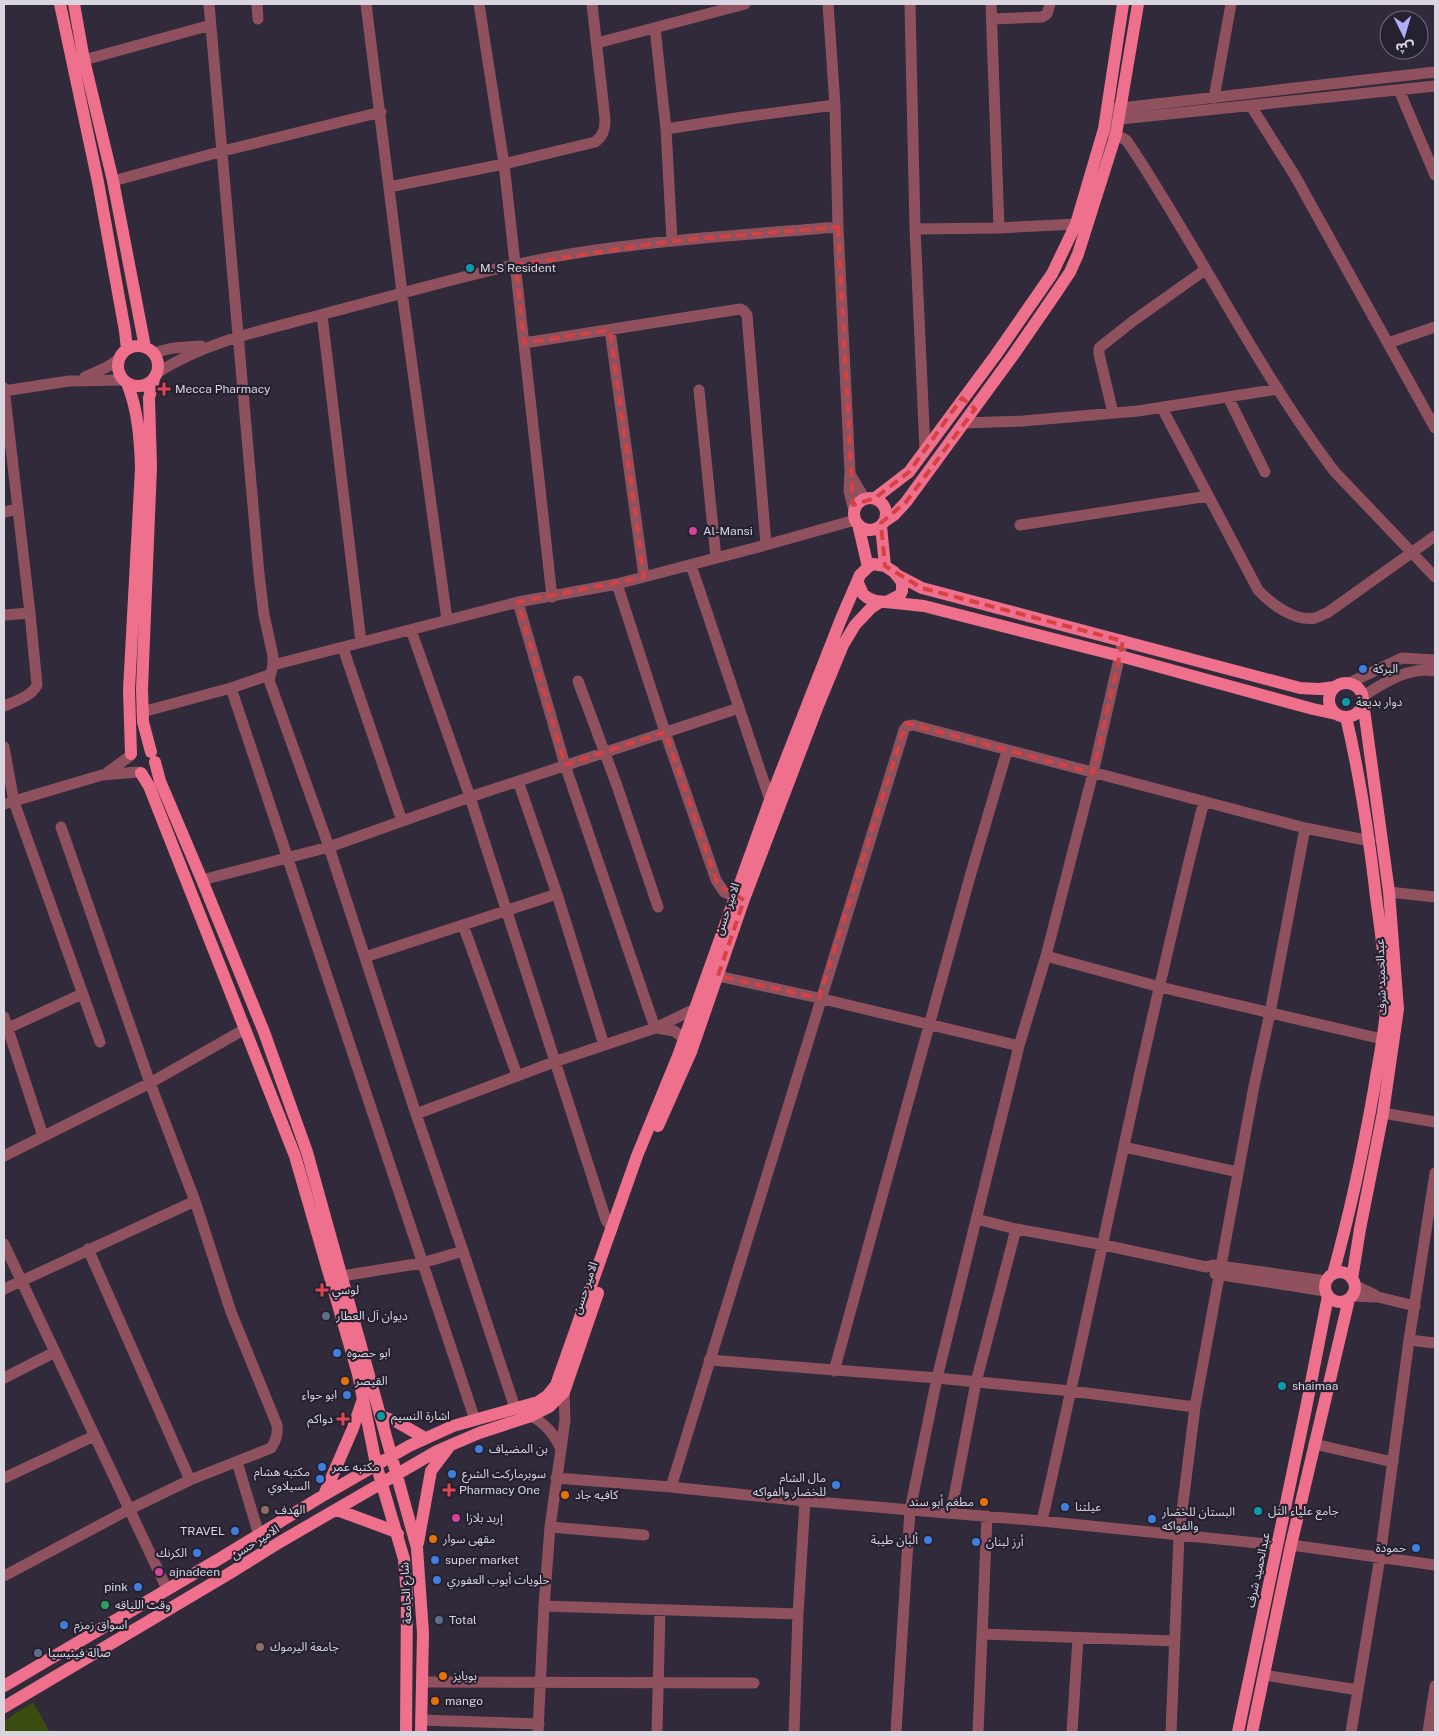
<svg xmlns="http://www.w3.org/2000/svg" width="1439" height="1736" font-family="'Public Sans','Noto Sans Arabic',sans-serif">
<rect width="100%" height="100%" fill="#302a3a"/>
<!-- park -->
<path fill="#3a4c0e" d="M 33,1702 L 50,1732 L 4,1732 L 4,1721 Z"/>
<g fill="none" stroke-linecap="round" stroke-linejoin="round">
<!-- minor -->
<path stroke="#8f515e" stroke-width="11" d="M 209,4 L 259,574 L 264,615 L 273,656 L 273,665 L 269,680 L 329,847 L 416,1114 L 463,1251 L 515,1408
M 257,4 L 258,19
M 366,4 L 402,292 L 447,620
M 479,4 L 504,164 L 552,597
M 828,4 L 835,105 L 838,227 L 850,472 L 849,491 L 854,510
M 910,4 L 915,229 L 925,450
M 991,4 L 999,228
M 992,19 L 1042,17 L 1047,14 L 1050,4
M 655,28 L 666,129 L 672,241
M 597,43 L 745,4
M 84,60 L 211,25
M 1399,90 L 1435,175
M 1214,98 L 1231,4
M 1251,106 L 1295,176 L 1435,428
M 1112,109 L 1435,72
M 1111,120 L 1435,86
M 666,129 L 743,117 L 835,105
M 1108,131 L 1126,140 L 1131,147 C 1201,253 1257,369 1334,471 L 1435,577
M 113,181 L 223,151 L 381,112
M 389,187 L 504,164 L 595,142 C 603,136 605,130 605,119 L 592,4
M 915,229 L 999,228 L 1076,224
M 322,315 L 361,642
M 610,330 L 644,577
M 524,343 L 740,309 L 744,311 L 747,315 L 766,545
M 1388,343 L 1435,327
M 153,353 L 173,348 L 201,346
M 157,373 C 209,339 271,329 331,312 C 416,290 502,264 589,251 C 671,239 755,234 838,227
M 85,377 L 107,367 L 119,359
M 4,388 L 30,613 L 37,685 C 31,697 15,701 4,706
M 699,390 L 716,558
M 4,391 L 69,381 L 123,380
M 1228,397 L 1265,472
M 1162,408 L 1258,590 C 1271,604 1295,622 1315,618 C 1319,617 1323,614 1327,613 L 1435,536
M 1113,413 L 1099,354 L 1099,348 L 1133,321 L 1205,270
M 963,423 L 1023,421 L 1138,411 L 1278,389
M 850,474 L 865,499
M 4,512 L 18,509
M 1020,525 L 1208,496
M 691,565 L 770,800
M 617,584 L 665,732 L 716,880 L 724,892 L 735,897
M 518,602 L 565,765 L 655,1028
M 4,615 L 30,613
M 411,630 L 470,797 L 606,1220 L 612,1229
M 343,648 L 402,821
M 273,665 L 518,602 L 617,584 L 766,545 L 855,520
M 578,681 L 616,783 L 658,907
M 1349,683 L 1402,658 L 1435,660
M 231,688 L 475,1420
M 1363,696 C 1386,682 1407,667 1435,671
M 142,712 L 231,688 L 269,675
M 4,747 L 14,802 L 100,1042
M 108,772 L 130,756
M 518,781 L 557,894 L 604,1045
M 4,804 L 102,775 L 138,772
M 202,880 L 329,847 L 470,797 L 739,708
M 1389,892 L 1435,897
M 463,925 L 517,1075
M 1046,956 L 1160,987 L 1382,1039
M 365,957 L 557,894
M 718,976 L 819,998 L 1019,1046
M 4,1017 L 43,1136
M 657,1028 L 674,1031 L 684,1038
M 4,1030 L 82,994
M 1383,1113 L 1435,1122
M 416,1114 L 554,1062 L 655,1028 L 695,1009
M 1124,1147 L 1238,1172
M 4,1156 L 150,1083 L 245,1029
M 976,1219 L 1016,1229 L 1104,1245 L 1206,1267 L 1213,1265 L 1326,1281
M 4,1244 L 167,1589
M 88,1249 L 190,1480
M 1215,1274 L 1325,1291
M 342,1276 L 422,1263 L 463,1251
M 1354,1285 L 1375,1295
M 4,1289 L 195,1201
M 1352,1296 L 1378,1297 L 1415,1306
M 1409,1340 L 1435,1343
M 709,1360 L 937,1378 L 1071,1391 L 1195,1407
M 834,1371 L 971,873 L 1007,751
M 4,1378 L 55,1352
M 531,1416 C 546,1424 554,1434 561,1449 L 565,1420 L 564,1392
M 1314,1444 L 1393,1462
M 237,1462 L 259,1535
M 4,1478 L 94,1436
M 556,1478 L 671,1487 L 805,1501 L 1042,1521 L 1277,1545
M 671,1487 C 747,1234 826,982 904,730 L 907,726 L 913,725 L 1305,828 L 1370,841
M 951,1513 L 976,1382 L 1016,1229
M 1042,1521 C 1096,1281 1144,1039 1204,801
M 550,1527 L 644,1535
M 1291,1545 L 1435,1565
M 4,1576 L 128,1510 L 190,1480 L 271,1448 C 276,1440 278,1435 277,1425 L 231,1312 L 195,1201 L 150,1083 L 61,827
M 544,1606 L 798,1614
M 982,1634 L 1174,1641
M 1264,1675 L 1358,1690
M 422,1682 L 754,1683
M 421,1720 L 539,1724
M 538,1732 L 544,1606 L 550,1527 L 561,1449
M 657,1732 L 660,1610
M 794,1732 L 798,1614 L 805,1501
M 896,1732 L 910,1510 L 937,1378 L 1019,1046 L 1046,956 L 1093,773 L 1123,641
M 978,1732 L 987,1516
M 1072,1732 L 1078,1638
M 1171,1732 L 1179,1535 L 1195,1407 L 1254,1086 L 1270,1013 L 1305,828
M 1351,1732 L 1380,1557 L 1409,1340 L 1435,1173
M 1428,1732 L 1435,1686"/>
<!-- major -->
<path stroke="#ef708c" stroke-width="12" d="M 60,4 L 98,182 L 125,331 L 127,349
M 74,4 L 84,60 L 113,181 L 145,347
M118 366a20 20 0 1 1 40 0a20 20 0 1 1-40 0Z
M 127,383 C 138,410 140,439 141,468 L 129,690 L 131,754
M854 514a16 16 0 1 1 32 0a16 16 0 1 1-32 0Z
M 875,498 L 909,472 L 995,356 L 1052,274 L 1076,224 L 1104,129 L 1123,4
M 885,521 L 894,515 L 906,502 L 1014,354 L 1056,293 L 1070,272 L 1078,254 L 1116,134 L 1138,4
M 858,524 L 868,567
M 881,526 L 885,566
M 897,575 L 922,588 L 1300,688 L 1319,689 L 1335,687
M 858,583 L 863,594 L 868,598 L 876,601 L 924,606 L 1120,656 L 1313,709 L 1336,714
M1329 700a17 17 0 1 1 34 0a17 17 0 1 1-34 0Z
M 151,752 L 143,722 L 142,689 L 151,467 L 149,398 L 154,379
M 155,762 L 160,781 L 202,880 L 264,1032 L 307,1152 L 417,1548 L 423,1633 L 421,1732
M 141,773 L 149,786 L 295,1156 L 358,1374 L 376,1464 L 404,1559 L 407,1595 L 406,1732
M 658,1126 L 691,1052 L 744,899 L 817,708 L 843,645 L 855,625 L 871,608 L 880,602
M1325 1287a15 15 0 1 1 30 0a15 15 0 1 1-30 0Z
M 1333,1274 C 1350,1213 1363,1152 1374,1089 C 1378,1063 1384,1037 1386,1010 C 1387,972 1381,934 1376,897 C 1369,836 1360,776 1346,717
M 1352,1279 L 1360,1229 L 1383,1113 L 1398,1009 L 1389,892 L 1363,702
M 381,1416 L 397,1422 L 425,1438
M 324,1495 L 353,1428 L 363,1399
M 337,1510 L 394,1531 L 398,1534
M 418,1543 L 431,1471 L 449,1447
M 4,1686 L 219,1559 L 324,1495 L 409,1446 L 453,1426 L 538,1402 L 547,1396 L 556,1385 L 637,1156 L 678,1056 L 770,800 L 841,619 L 860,575 L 868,567 L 873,564 L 885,566 L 894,572 L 902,582 L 902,591 L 900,595 L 888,601
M 4,1707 L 230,1573 L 280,1542 L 437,1451 L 479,1433 L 531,1416 L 549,1407 L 564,1392 L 598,1293
M 1238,1732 L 1306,1408 L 1328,1296
M 1252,1732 L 1291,1545 L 1349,1299"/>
</g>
<!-- marked area -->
<path fill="none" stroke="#d64244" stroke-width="4" stroke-dasharray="10 6" stroke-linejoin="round" d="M 838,227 L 853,505 L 875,498 L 909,472 L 962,398 L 975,409 L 906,502 L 881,523 L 885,566 L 922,588 L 1123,641 L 1093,773 L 906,723 L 819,998 L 718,976 L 744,900 L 718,885 L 665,732 L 565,765 L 518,602 L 644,577 L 610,330 L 524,343 L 516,265 L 672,241 Z"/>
<!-- markers -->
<g fill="#0f9aa8" stroke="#262130" stroke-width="2">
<circle cx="470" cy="268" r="5"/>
<circle cx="1346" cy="702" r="5"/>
<circle cx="1282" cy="1386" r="5"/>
<circle cx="381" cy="1416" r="5"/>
<circle cx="1258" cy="1511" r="5"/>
</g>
<g fill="#e0444e" stroke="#262130" stroke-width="2">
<path d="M161.5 381.5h5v5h5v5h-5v5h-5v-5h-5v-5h5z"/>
<path d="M319.5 1282.5h5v5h5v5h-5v5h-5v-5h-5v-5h5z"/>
<path d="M340.5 1411.5h5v5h5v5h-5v5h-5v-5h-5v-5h5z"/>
<path d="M446.5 1482.5h5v5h5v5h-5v5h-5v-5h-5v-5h5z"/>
</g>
<g fill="#d1479c" stroke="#262130" stroke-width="2">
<circle cx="693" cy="531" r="5"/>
<circle cx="456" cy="1518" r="5"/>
<circle cx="159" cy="1572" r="5"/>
</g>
<g fill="#3f7fe0" stroke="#262130" stroke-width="2">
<circle cx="1363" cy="669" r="5"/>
<circle cx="337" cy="1353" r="5"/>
<circle cx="347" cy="1395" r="5"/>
<circle cx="479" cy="1449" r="5"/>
<circle cx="322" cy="1467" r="5"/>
<circle cx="452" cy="1474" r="5"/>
<circle cx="320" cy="1479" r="5"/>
<circle cx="836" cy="1485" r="5"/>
<circle cx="1065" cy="1507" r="5"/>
<circle cx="1152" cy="1519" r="5"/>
<circle cx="235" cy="1531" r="5"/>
<circle cx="928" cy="1540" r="5"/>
<circle cx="976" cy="1542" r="5"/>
<circle cx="1416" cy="1548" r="5"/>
<circle cx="197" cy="1553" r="5"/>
<circle cx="435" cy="1560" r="5"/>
<circle cx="437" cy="1580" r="5"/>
<circle cx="138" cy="1587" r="5"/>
<circle cx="64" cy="1625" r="5"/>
</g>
<g fill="#5c6f8a" stroke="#262130" stroke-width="2">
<circle cx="326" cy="1316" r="5"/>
<circle cx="439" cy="1620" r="5"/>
<circle cx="38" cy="1653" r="5"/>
</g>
<g fill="#e8710a" stroke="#262130" stroke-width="2">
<circle cx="345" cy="1381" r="5"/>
<circle cx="565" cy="1495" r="5"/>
<circle cx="984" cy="1502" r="5"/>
<circle cx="433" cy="1539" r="5"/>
<circle cx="443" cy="1676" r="5"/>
<circle cx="435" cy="1701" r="5"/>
</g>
<g fill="#8d6e63" stroke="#262130" stroke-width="2">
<circle cx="265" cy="1510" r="5"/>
<circle cx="260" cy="1647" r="5"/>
</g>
<circle fill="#2e9e5b" stroke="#262130" stroke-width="2" cx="105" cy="1605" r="5"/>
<g text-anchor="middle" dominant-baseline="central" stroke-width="4.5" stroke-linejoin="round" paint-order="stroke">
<!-- poi labels -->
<g font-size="12" fill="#d9d6e0" stroke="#262130" text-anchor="start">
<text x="480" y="268">M. S Resident</text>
<text x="175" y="389">Mecca Pharmacy</text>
<text x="703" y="531">Al-Mansi</text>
<text x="1373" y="669">البركة</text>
<text x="1356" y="702">دوار بديعة</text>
<text x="332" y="1290">لوسي</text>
<text x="336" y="1316">ديوان آل العطار</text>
<text x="347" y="1353">ابو حصوه</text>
<text x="355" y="1381">القيصر</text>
<text x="1292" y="1386">shaimaa</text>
<text x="337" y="1395" text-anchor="end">ابو حواء</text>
<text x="391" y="1416">اشارة النسيم</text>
<text x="333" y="1419" text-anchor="end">دواكم</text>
<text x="489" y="1449">بن المضياف</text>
<text x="332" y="1467">مكتبه عمر</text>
<text x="310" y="1472" text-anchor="end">مكتبه هشام<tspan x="310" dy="14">السيلاوي</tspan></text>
<text x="462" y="1474">سوبرماركت الشرع</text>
<text x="826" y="1478" text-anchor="end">مال الشام<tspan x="826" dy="14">للخضار والفواكه</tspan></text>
<text x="459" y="1490">Pharmacy One</text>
<text x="575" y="1495">كافيه جاد</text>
<text x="974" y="1502" text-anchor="end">مطغم أبو سند</text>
<text x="1075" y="1507">عيلتنا</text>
<text x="275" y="1510">الهدف</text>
<text x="1268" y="1511">جامع علياء التل</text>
<text x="1162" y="1512">البستان للخضار<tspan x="1162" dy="14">والفواكه</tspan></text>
<text x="466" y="1518">إربد بلازا</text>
<text x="225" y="1531" text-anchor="end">TRAVEL</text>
<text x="443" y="1539">مقهى سوار</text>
<text x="918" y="1540" text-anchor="end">ألبان طيبة</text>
<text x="986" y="1542">أرز لبنان</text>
<text x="1406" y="1548" text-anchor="end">حمودة</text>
<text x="187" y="1553" text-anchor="end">الكرنك</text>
<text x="445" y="1560">super market</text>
<text x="169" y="1572">ajnadeen</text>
<text x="447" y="1580">حلويات أيوب العفوري</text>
<text x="128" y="1587" text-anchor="end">pink</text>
<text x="115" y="1605">وقت اللياقه</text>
<text x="449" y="1620">Total</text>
<text x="74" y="1625">اسواق زمزم</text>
<text x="270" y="1647">جامعة اليرموك</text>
<text x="48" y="1653">صالة فينيسيا</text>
<text x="453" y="1676">بوبايز</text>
<text x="445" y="1701">mango</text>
</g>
<!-- street labels -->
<g font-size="12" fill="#d9d6e0" stroke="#262130">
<text transform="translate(727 909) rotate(-71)">الامير حسن</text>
<text transform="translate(1381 977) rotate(-92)">عبدالحميد شرف</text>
<text transform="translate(585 1288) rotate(-71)">الامير حسن</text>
<text transform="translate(255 1542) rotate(-32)">الامير حسن</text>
<text transform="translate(1258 1570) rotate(-78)">عبدالحميد شرف</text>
<text transform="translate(406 1593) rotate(-93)">شارع الجامعة</text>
</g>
</g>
<!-- border -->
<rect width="1439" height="1736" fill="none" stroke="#d9d6e0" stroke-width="10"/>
<!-- north arrow -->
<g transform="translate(1404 35) rotate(175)"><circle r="24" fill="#262130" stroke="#6e6976"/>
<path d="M0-4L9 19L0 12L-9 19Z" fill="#b0adfa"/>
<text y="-8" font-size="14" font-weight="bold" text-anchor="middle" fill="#d9d6e0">ش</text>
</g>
</svg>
